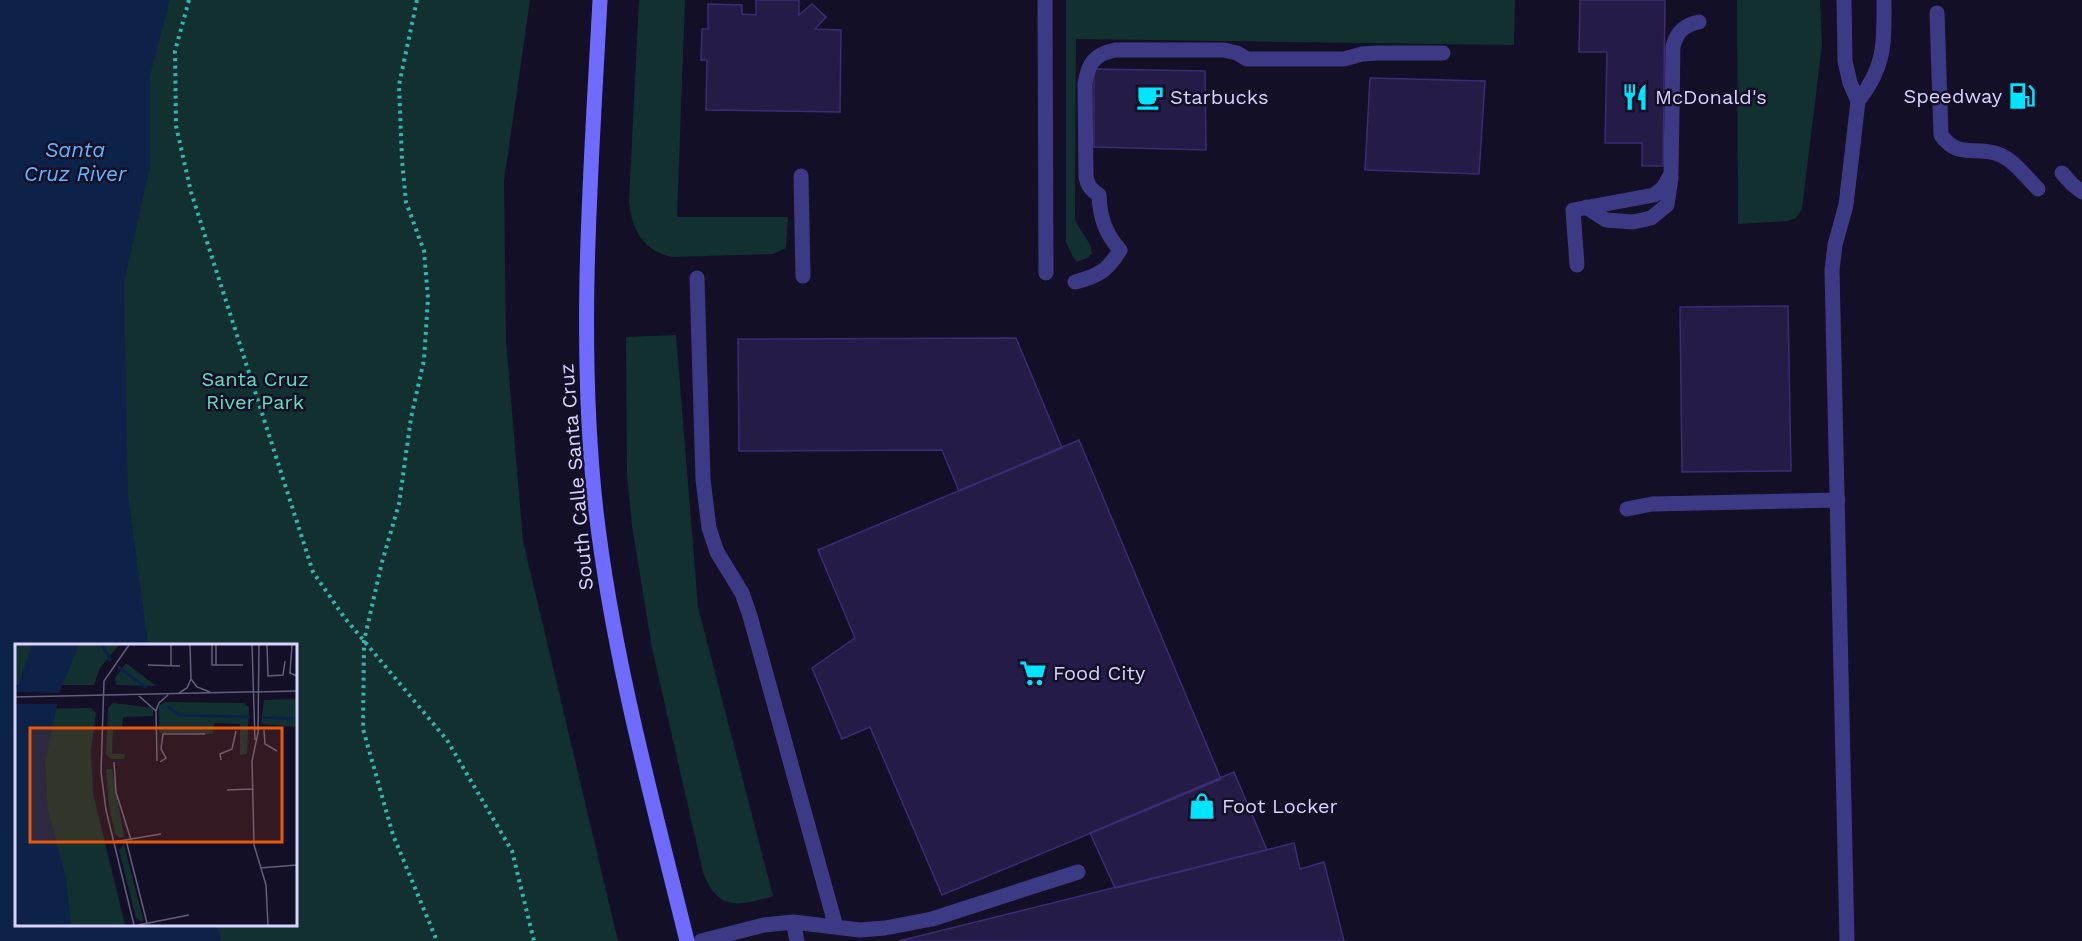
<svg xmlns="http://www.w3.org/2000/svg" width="2082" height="941" font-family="'Work Sans',sans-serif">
<rect width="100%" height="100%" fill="#130f26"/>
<!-- green -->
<path fill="#12302f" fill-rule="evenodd" d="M 0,0 L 530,0 L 504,181 L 506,341 L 523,541 L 618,941 L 0,941 ZM 16,646 L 296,646 L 296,924 L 16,924 Z
M 639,0 L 685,0 L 677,217 L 788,217 L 786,248 L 773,254 L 672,257 C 642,250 632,230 629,201 Z
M 1066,0 L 1515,0 L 1514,45 L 1076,39 L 1075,219 C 1079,231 1092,241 1092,254 L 1087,258 L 1077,262 L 1073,257 L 1066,242 Z
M 1737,0 L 1820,0 L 1822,45 L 1802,209 L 1796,218 L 1788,221 L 1738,224 Z
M 676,335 L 698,607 L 773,896 C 739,906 718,912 703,872 L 652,648 L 632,526 L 627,475 L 626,337 Z"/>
<!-- water -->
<path fill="#0c2248" d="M 0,0 L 170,0 L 150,75 L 150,167 L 124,283 L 128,494 L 148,645 L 16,646 L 16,924 L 217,925 L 221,941 L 0,941 Z"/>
<!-- building -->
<path fill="#241b47" stroke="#3b2d73" stroke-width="1.5" d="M 756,0 L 799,0 L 799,15 L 812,4 L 826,17 L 815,29 L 841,30 L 840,112 L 706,110 L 707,60 L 701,60 L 702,29 L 708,29 L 708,4 L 742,5 L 742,14 L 756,15 Z
M 1580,0 L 1665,0 L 1663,166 L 1642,166 L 1642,143 L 1605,143 L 1607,52 L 1579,52 Z
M 1094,69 L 1205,71 L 1206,150 L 1094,147 Z
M 1370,78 L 1485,81 L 1479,174 L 1365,170 Z
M 1788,306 L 1791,471 L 1682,472 L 1680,307 Z
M 1016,338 L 1062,448 L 959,491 L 942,450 L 739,451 L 738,339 Z
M 1079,440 L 1221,779 L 942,895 L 870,727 L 842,739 L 812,668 L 855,638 L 818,550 Z
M 1234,772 L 1267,850 L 1115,888 L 1090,833 Z
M 1294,843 L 1300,869 L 1324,862 L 1344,941 L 899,941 Z"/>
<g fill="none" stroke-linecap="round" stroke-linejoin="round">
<!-- path -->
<path stroke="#2fb8b0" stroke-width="4" stroke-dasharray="3 4.5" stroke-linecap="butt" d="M 189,0 L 175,51 L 176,126 L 191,192 L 313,572 L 344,617 L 447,740 L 512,851 L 534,941
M 417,0 L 399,85 L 402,160 L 406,202 L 424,251 L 428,298 L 424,360 L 411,418 L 399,504 L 382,562 L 364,641 L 363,729 L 393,835 L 437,941"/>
<!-- lane -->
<path stroke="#3d3a85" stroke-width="15" d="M 1045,0 L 1046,273
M 1844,0 L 1845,61 L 1850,83 L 1858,101 L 1846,205 L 1835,245 L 1832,270 L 1847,941
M 1937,13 L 1941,135 C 1959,160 1975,145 1998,154 C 2014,160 2026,177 2038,189
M 1858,101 C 1886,66 1884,42 1884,0
M 2062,173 L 2072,184 L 2082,192
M 801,176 L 803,276
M 1586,207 L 1606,220 L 1633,222 L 1651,218 L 1667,205 L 1671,178
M 1577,265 L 1573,210 L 1654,195 L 1663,188 L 1671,174 L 1673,46 C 1677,32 1684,25 1699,22
M 697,278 L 703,479 L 709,528 L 717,552 L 742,593 L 750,616 L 836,927
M 1075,282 C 1099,276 1108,270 1120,250 C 1105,233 1100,218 1099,195 C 1091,190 1088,186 1086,177 L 1085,84 C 1088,63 1095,54 1115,50 L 1224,50 L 1237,53 L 1247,59 L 1344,59 L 1362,54 L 1377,53 L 1443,53
M 1627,509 L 1652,504 L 1838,500
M 793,922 L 797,941
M 701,941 L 764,925 L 793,922 L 860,930 L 885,928 L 932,919 L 1078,872"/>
<!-- secondary -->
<path stroke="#6f6bff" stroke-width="15" d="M 600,0 C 591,170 577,341 596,511 C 613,657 652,799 687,941"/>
</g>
<!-- icons -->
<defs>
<symbol id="fuel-bare" viewBox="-9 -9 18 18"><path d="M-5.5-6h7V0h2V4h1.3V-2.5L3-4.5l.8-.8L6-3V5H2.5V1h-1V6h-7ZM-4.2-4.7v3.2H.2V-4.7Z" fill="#00e5ff" stroke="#130f26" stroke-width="2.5" paint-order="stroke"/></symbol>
<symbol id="cafe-bare" viewBox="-9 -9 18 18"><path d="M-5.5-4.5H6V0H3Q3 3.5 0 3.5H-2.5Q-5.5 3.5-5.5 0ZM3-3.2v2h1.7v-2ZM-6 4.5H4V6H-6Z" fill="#00e5ff" stroke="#130f26" stroke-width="2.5" paint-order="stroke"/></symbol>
<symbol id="restaurant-bare" viewBox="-9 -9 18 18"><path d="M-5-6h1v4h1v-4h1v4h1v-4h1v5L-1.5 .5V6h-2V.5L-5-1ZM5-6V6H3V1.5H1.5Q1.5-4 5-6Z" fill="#00e5ff" stroke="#130f26" stroke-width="2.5" paint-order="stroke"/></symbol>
<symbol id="supermarket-bare" viewBox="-9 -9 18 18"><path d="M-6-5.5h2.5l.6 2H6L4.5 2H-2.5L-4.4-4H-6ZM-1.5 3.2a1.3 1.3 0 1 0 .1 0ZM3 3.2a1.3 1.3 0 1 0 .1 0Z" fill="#00e5ff" stroke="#130f26" stroke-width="2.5" paint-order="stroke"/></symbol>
<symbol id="shop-bare" viewBox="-9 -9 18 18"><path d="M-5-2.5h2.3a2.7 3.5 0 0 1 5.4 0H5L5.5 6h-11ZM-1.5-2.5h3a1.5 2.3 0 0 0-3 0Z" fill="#00e5ff" stroke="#130f26" stroke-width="2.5" paint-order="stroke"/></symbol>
</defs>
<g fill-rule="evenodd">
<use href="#fuel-bare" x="2003" y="77" width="38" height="38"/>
<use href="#cafe-bare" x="1131" y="78" width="38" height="38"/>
<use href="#restaurant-bare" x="1616" y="78" width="38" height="38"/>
<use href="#supermarket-bare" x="1014" y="654" width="38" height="38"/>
<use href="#shop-bare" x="1183" y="787" width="38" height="38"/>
</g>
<g text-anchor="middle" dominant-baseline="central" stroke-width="5" stroke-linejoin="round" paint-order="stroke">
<!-- poi labels -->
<g font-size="20" fill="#d9d4ff" stroke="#130f26" text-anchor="start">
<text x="2002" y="96" text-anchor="end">Speedway</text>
<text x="1170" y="97">Starbucks</text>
<text x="1655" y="97">McDonald's</text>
<text x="1053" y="673">Food City</text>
<text x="1222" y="806">Foot Locker</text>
</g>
<!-- park labels -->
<g font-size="20" fill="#5fe0c0" stroke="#130f26">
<text x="255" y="379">Santa Cruz<tspan x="255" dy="23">River Park</tspan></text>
</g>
<!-- street labels -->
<g font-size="20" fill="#d9d4ff" stroke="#130f26">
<text transform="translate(576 477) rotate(-95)">South Calle Santa Cruz</text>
</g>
<!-- water labels -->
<g font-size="21" font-style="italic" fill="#62b6ff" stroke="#130f26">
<text x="75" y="149">Santa<tspan x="75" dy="24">Cruz River</tspan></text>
</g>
</g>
<!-- overview -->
<g transform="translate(15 644)">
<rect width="282" height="282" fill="#130f26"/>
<path d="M 0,1 L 104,1 L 85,24 L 79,41 L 0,41 ZM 111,19 L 141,42 L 101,41 L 100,34 ZM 282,55 L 282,83 L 246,80 L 249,56 ZM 150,58 L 229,59 L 234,63 L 232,110 L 225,111 L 225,80 L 199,79 L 198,90 L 145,89 L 145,116 L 144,62 ZM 98,59 L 138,64 L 138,72 L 108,73 L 107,83 L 98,84 L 97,110 L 110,110 L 109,115 L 96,115 L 91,111 L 93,64 ZM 76,64 L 81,69 L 76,106 L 78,149 L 110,281 L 0,281 L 0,65 ZM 91,125 L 97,125 L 109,193 L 105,194 L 100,190 L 94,162 ZM 109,200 L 128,275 L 127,278 L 121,274 L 104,206 Z" fill="#12302f"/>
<path d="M 17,1 L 64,1 L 45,47 L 30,118 L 33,166 L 51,233 L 56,281 L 0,281 L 0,49 Z" fill="#0c2248"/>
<path d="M 0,48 L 48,49 L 45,60 L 0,60 Z" fill="#130f26"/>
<path fill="none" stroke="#0c2248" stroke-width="3" d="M 87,1 L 96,17M 103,23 L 132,44M 152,62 L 164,71 L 235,73M 246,73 L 282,75"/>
<path fill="none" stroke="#625e7d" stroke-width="1.5" d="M 114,1 L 89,37 L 86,128 L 91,166 L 119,281M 156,1 L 156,22M 175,1 L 176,35M 197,1 L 197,21 L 228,21M 201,1 L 201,21M 237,1 L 240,96M 244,1 L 243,89 L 237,117 L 239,201 L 251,241 L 253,281M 252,1 L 253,32 L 268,31 L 270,17M 277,1 L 275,29 L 282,32M 133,21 L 165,22M 164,49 L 172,44 L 176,35 L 182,43 L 195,48M 124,52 L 141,67M 0,53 L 282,47M 249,86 L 250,100 L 262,107M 206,116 L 205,110 L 217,105 L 221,87M 142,117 L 141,67 L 144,59 L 153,51M 99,118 L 101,148 L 116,196M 145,118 L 151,114 L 146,105 L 148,90 L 190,90M 212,146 L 237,145M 111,196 L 132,279M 98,198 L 146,190M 245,224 L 282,221M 123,281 L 174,271"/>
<path fill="#e8590c" fill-opacity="0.15" stroke="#e8590c" stroke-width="3" d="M 15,84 L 267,84 L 267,198 L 15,198 Z"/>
<rect width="282" height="282" fill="none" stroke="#d9d4ff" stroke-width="3"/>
</g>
</svg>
